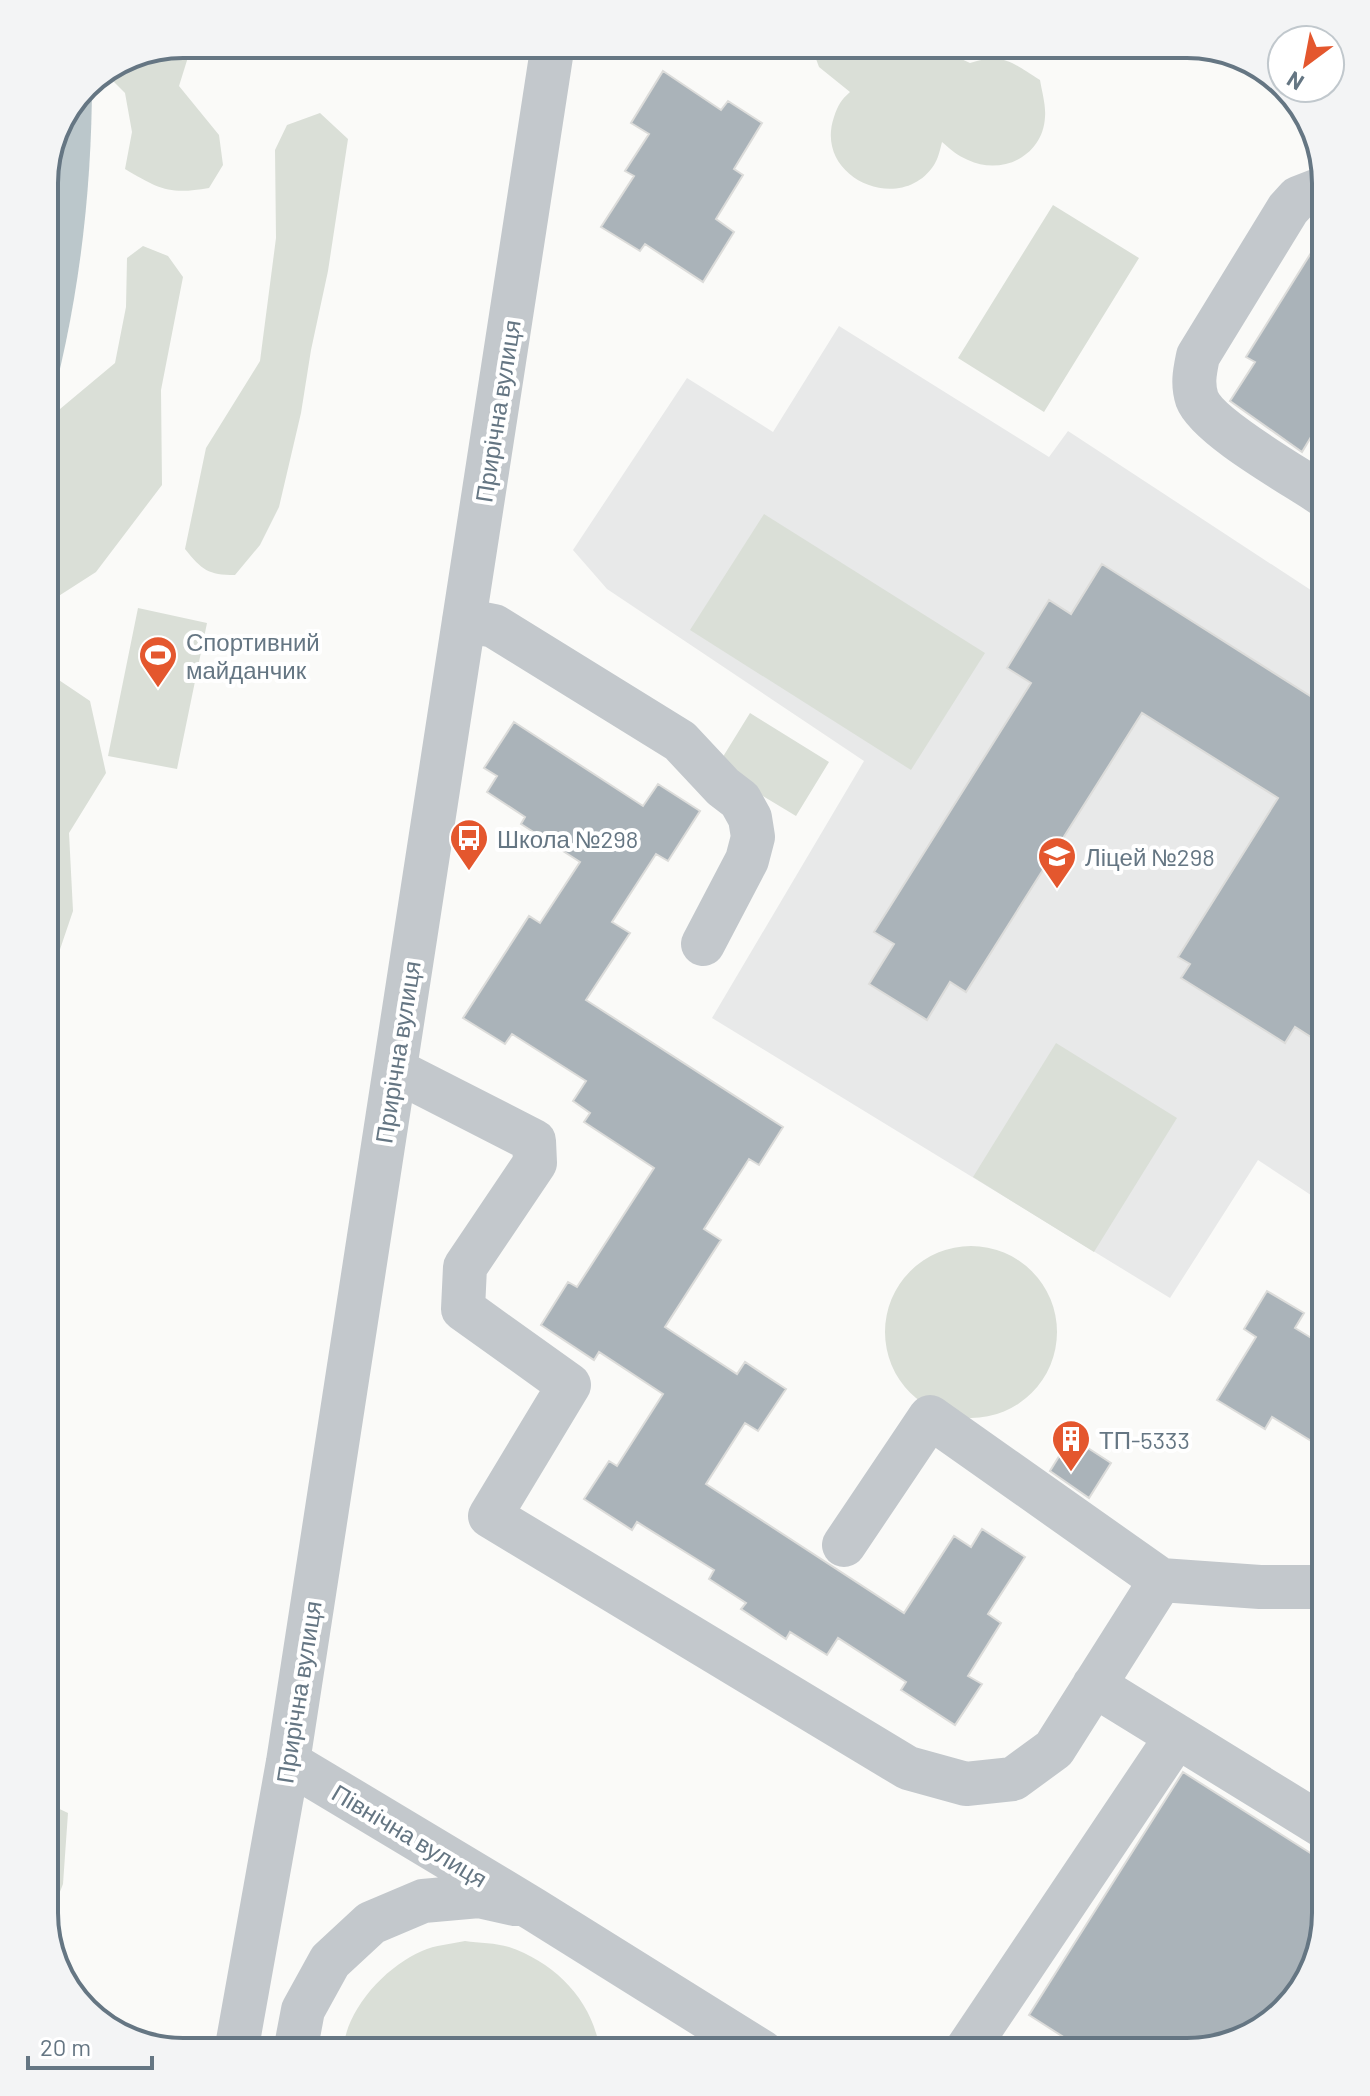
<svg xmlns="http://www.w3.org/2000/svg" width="1370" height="2096" font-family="Barlow,sans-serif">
<rect width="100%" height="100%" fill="#fafaf8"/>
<!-- built -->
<path fill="#e8e9e9" d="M 839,326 L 1049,457 L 1068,431 L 1326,600 L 1326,1205 L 1258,1160 L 1170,1298 L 712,1018 L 864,761 L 607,589 L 573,550 L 687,378 L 773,432 Z"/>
<!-- green -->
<path fill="#dadfd7" d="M 928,47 L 933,53 L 946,52 L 970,63 C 1004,53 1011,62 1040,80 C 1042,92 1046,105 1045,117 C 1043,156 1002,176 968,160 C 958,156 950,149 942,142 C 940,150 938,159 934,165 C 901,216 813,178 834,117 C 838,105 841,100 850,92 L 819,67 L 812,48 Z
M 130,55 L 189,54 L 179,86 L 219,135 L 223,165 L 209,188 C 169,195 159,189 125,169 L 132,132 L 125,93 L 106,74 L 106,70 Z
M 320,113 L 348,139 L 328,271 L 311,350 L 301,413 L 279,507 L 260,545 L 235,575 C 208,575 202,570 185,549 L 206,448 L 260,361 L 276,238 L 275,150 L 287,125 Z
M 1053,205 L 1139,258 L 1044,412 L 958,358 Z
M 143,246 L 168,256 L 183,277 L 161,390 L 162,485 L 96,572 L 54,599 L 44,618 L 44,475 L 60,409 L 115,363 L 126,307 L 127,258 Z
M 764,514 L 985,653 L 911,770 L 690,630 Z
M 138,608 L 207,623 L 177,769 L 108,756 Z
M 44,670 L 90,701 L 106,773 L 69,833 L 73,911 L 53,970 L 44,975 Z
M 750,713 L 829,762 L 796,816 L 716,768 Z
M 1056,1043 L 1177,1118 L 1094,1252 L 973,1177 Z
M885 1332a86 86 0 1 1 172 0a86 86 0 1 1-172 0Z
M 49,1804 L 68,1813 L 63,1884 L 47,1925 L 44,1913 L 44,1805 Z
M 465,1941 C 479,1943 496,1943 509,1947 C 556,1963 594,2002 600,2052 L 343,2052 C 345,2010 385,1967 422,1951 C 435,1945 451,1944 465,1941 Z"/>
<!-- water -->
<path fill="#bbc7cb" d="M 92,80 C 92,198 77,317 44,430 L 44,175 L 85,85 Z"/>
<!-- building -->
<path fill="#aab3b9" stroke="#dcdcda" stroke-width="2" d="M 663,71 L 721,110 L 728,101 L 762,123 L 734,169 L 743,175 L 716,219 L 734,232 L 703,282 L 645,244 L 640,251 L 601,227 L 634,176 L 625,171 L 649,134 L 631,123 Z
M 1326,229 L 1326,412 L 1302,452 L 1230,401 L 1255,362 L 1246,357 Z
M 1102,564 L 1326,706 L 1326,1012 L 1311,1037 L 1295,1027 L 1285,1043 L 1181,978 L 1190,964 L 1178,957 L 1278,798 L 1142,713 L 966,992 L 950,982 L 927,1020 L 869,984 L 894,944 L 874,932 L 1031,683 L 1007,668 L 1049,600 L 1071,614 Z
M 514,722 L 643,806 L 658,784 L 700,811 L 668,861 L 656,854 L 612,922 L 630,933 L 586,1000 L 783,1127 L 759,1165 L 749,1159 L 704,1229 L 721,1240 L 665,1327 L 737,1374 L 745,1362 L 786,1389 L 758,1431 L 745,1423 L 706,1484 L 904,1613 L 954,1536 L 971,1547 L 982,1529 L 1025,1557 L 988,1614 L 1001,1623 L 968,1676 L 982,1684 L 955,1725 L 901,1690 L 906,1682 L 838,1638 L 827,1655 L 790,1632 L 786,1639 L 741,1609 L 746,1603 L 709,1579 L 714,1570 L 637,1522 L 632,1530 L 584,1499 L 609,1461 L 617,1466 L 663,1394 L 599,1352 L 594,1360 L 541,1325 L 568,1282 L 577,1287 L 654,1168 L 584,1122 L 590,1113 L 573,1101 L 586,1081 L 512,1034 L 505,1044 L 463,1018 L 529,916 L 540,923 L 580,862 L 521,824 L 525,817 L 487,792 L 497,776 L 484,768 Z
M 1267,1291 L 1304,1313 L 1295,1328 L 1326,1347 L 1326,1450 L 1272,1417 L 1265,1429 L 1217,1400 L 1256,1337 L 1244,1329 Z
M 1071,1437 L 1111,1463 L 1089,1498 L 1050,1471 Z
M 1183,1772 L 1326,1863 L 1326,1913 L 1309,1976 L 1301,1989 L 1256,2034 L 1187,2052 L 1087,2052 L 1029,2015 Z"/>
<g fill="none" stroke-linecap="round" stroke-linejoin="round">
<!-- minor -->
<path stroke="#c3c8cc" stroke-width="44" d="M 1326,497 C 1297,477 1208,428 1197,399 C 1192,383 1195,371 1198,356 L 1288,209 L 1298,198 L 1316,191 L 1326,195
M 464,620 L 494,626 L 680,741 L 723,787 L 740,800 L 750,818 L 753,837 L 747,860 L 703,944
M 395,1070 L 534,1141 L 535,1163 L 465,1267 L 463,1309 L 569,1385 L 490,1516 L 908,1768 L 966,1784 L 1013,1779 L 1054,1749 L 1161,1580
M 844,1545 L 930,1417 L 1161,1580 L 1260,1587 L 1326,1587
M 1094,1685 L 1326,1828
M 288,1762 L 533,1909 L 762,2052
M 236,2052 L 288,1762 L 552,50
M 295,2052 L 303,2010 L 330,1961 L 371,1923 L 423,1901 L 479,1896 L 515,1904
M 965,2052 L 1177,1736"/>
</g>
<!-- icons -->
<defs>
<symbol id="stadium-pin" viewBox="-11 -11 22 30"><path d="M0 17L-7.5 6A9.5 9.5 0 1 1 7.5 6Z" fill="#e4572e" stroke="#fff"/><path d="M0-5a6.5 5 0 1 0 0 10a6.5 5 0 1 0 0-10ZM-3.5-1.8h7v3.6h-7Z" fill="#fff"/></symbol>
<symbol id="bus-pin" viewBox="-11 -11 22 30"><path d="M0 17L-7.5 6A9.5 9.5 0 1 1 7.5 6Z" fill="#e4572e" stroke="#fff"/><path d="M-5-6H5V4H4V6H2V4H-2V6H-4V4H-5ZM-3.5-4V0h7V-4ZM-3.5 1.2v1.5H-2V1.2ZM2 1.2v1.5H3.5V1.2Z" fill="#fff"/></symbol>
<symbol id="school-pin" viewBox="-11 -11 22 30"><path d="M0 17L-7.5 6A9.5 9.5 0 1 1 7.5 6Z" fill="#e4572e" stroke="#fff"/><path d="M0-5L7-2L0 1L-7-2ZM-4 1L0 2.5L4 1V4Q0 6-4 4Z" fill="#fff"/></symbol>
<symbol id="building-pin" viewBox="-11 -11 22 30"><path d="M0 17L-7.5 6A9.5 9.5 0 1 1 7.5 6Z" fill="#e4572e" stroke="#fff"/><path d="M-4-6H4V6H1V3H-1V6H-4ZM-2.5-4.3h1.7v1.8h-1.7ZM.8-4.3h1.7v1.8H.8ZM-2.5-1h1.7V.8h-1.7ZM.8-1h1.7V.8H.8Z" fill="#fff"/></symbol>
</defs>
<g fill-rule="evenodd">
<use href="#stadium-pin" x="136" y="633" width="44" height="60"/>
<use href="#bus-pin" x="447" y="816" width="44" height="60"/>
<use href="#school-pin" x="1035" y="834" width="44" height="60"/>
<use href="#building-pin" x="1049" y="1417" width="44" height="60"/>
</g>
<g text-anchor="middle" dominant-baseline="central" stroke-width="8" stroke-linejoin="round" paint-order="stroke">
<!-- street labels -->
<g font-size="24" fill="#657683" stroke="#fff">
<text transform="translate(497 411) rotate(-81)">Прирічна вулиця</text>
<text transform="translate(397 1052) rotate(-81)">Прирічна вулиця</text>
<text transform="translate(298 1692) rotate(-81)">Прирічна вулиця</text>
<text transform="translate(410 1835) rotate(31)">Північна вулиця</text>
</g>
<!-- poi labels -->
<g font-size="24" fill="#657683" stroke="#fff" text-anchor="start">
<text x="186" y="641">Спортивний<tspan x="186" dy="28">майданчик</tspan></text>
<text x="497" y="838">Школа №298</text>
<text x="1085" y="856">Ліцей №298</text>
<text x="1099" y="1439">ТП-5333</text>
</g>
</g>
<!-- crop -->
<path d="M0 0H1370V2096H0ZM183 58H1187A125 125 0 0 1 1312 183V1913A125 125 0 0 1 1187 2038H183A125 125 0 0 1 58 1913V183A125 125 0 0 1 183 58Z" fill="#f3f4f5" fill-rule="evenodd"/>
<path fill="none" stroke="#657683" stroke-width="4" d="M183 58H1187A125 125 0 0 1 1312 183V1913A125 125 0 0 1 1187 2038H183A125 125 0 0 1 58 1913V183A125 125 0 0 1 183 58Z"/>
<!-- north arrow -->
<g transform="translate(1306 64) rotate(212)"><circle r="38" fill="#ffffff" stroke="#c1c8cd" stroke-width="2"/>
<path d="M0-6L14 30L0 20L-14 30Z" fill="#e4572e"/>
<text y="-12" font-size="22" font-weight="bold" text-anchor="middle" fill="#657683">N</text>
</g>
<!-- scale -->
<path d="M28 2056v12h124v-12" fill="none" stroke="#657683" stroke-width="4"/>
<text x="40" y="2056" font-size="24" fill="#657683" stroke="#ffffff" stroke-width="6" paint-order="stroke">20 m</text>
</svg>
